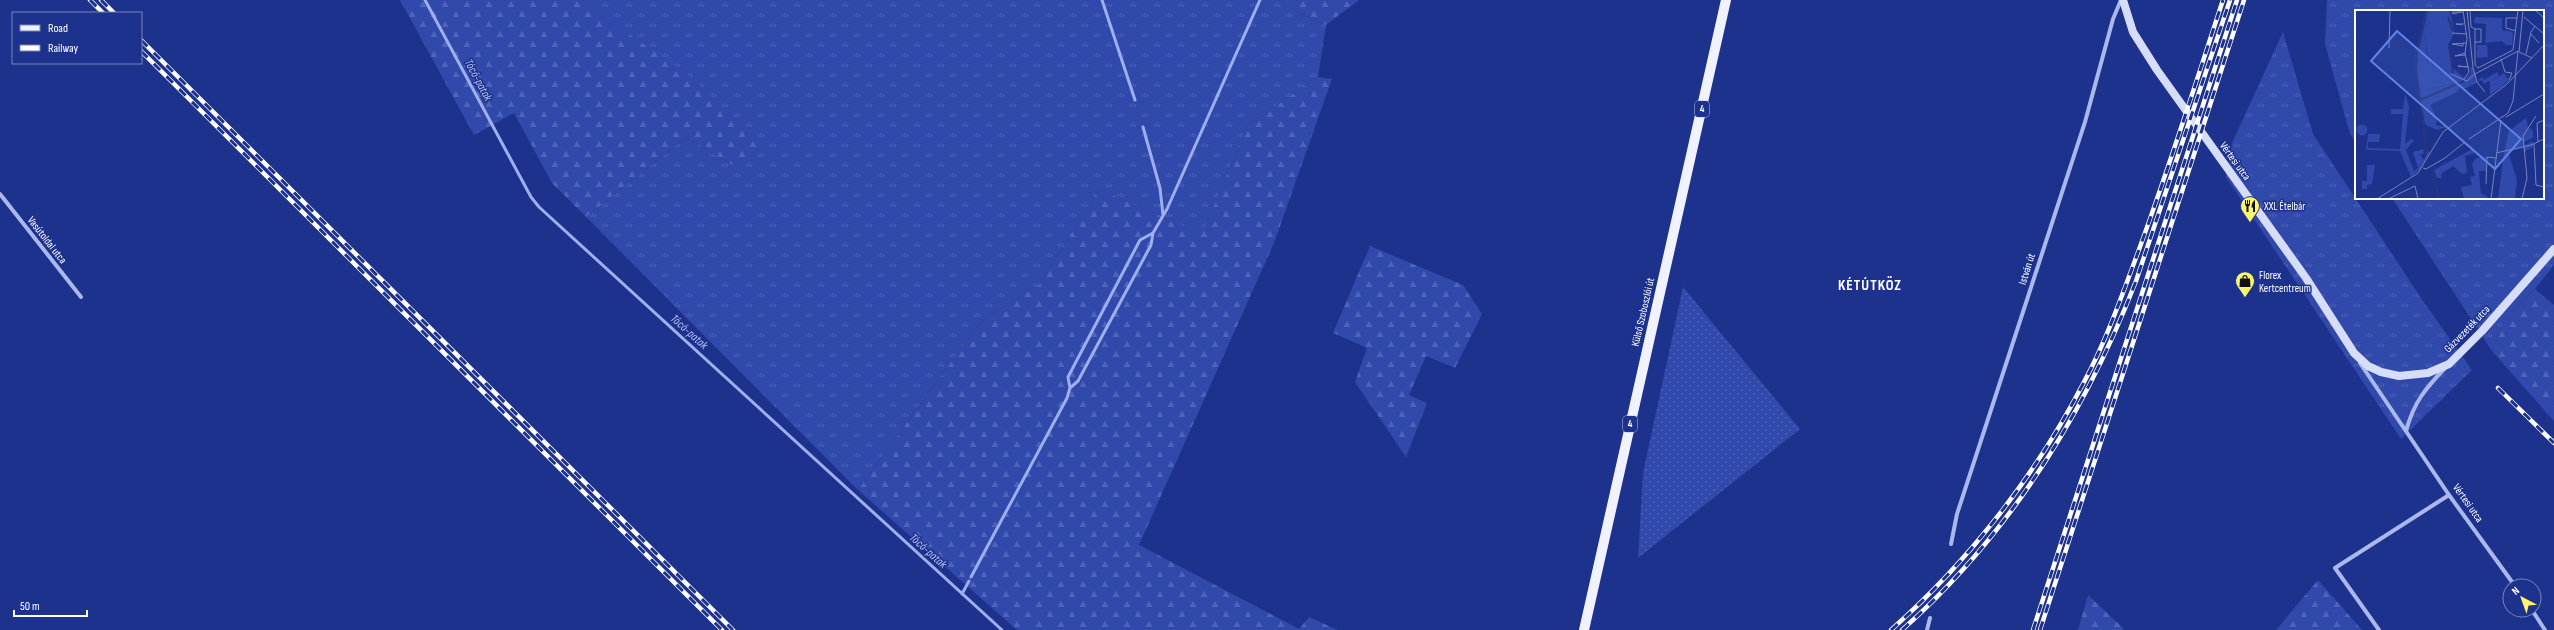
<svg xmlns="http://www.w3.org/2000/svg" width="2554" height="630" font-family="'Sofia Sans Condensed',sans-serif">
<defs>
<pattern id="grass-tufts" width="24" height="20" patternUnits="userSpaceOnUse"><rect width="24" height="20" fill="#3049ab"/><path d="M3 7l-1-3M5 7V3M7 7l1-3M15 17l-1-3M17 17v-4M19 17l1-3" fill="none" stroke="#4f64b8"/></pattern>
<pattern id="forest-firs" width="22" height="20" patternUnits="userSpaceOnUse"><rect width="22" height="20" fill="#3049ab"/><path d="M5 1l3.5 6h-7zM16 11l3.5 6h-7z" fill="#4f64b8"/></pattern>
<pattern id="garden-dots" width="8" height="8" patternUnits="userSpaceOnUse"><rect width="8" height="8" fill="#3049ab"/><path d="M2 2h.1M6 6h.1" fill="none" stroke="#4f64b8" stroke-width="1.8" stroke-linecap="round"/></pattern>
</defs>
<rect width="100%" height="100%" fill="#1c328d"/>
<!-- grass -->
<path fill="url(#grass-tufts)" d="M 588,0 L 1285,0 L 1283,5 L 1326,25 L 1318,77 L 1248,125 L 1202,235 L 1099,189 L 1039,285 L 982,320 L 858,490 L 586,217 L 686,137 L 732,165 Z
M 2327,0 L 2554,0 L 2554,265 L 2535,289 L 2503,322 L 2492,351 L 2392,198 L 2543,198 L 2543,11 L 2356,11 L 2356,143 L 2350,134 L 2325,44 Z
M 2283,32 L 2313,134 L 2423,301 L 2472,370 L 2401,439 L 2226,177 L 2232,143 Z"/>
<!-- forest -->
<path fill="url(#forest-firs)" d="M 400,0 L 588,0 L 607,19 L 690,76 L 766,149 L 732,165 L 686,137 L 586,217 L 552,183 L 514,113 L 474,135 Z
M 1285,0 L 1359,0 L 1326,25 L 1283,5 Z
M 1318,77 L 1332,79 L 1274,243 L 1139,545 L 1299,629 L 1309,617 L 1338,630 L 1017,630 L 858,490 L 982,320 L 1039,285 L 1099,189 L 1202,234 L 1248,125 Z
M 1370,246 L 1463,285 L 1482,314 L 1455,368 L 1426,356 L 1409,395 L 1427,403 L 1406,457 L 1355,382 L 1367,348 L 1333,333 Z
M 2535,289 L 2554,305 L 2554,421 L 2492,351 L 2503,322 Z
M 2318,580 L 2362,630 L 2276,630 Z
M 2088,595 L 2121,626 L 2124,630 L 2078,630 Z"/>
<!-- garden -->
<path fill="url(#garden-dots)" d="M 1683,287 L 1800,429 L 1638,558 L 1643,473 Z"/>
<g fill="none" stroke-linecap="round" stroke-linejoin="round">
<!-- stream -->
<path stroke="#9dafef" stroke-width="3" d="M 425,0 L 531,197 L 539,207 L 1002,630
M 1102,0 L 1135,100
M 1143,127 L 1160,188 L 1163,215
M 1070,388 L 1068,377 L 1140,240 L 1153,233
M 971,577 L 1067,398 L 1070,388 L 1078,381 L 1151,245 L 1153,233 L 1167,209 L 1260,0
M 962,594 L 969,581"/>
<!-- street -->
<path stroke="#aab8ed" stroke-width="4" d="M 0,194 L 81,297
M 2360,363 L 2449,495 L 2515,586
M 2406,431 C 2414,402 2425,389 2445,368
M 1951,544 L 1957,514 L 2085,122 L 2113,19 L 2121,0
M 2532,610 L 2545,630
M 1927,630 L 1930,618
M 2379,630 L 2335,568 L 2449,495"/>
<!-- secondary -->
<path stroke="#d6ddf9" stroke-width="8" d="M 2123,0 L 2133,32 L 2157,70 L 2306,278 L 2354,353 L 2368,366 L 2381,372 L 2399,376 L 2428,373 L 2449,364 L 2482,331 L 2554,249"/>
<!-- primary -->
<path stroke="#f0f2ff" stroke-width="10" d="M 1584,630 L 1726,0"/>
<defs>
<path id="rail" d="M 90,0 L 103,13
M 101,0 L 114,13
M 141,40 L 733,630
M 141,51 L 722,630
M 2498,388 L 2554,443
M 1891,630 C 1969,561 2036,475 2084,382 C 2106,341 2121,298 2137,255 C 2168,171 2195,85 2223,0
M 1902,630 C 2009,535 2085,413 2136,281 L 2230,0
M 2033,630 L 2237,0
M 2040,630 L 2244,0"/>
</defs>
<!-- rail casing -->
<use href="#rail" stroke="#fff" stroke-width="4.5"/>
<!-- rail -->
<use href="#rail" stroke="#1c328d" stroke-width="3" stroke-dasharray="9" stroke-linecap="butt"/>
</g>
<!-- icons -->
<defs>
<symbol id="restaurant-pin" viewBox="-11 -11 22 30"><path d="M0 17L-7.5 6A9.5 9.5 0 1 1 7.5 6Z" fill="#fdf668" stroke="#1c328d"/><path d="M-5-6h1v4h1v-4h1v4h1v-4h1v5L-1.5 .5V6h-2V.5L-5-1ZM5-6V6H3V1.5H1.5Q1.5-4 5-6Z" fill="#111"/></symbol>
<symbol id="shop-pin" viewBox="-11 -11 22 30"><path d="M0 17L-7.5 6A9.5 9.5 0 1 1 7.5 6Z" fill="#fdf668" stroke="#1c328d"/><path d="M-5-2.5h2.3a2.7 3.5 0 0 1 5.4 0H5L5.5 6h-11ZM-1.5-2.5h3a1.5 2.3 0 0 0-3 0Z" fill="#111"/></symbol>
</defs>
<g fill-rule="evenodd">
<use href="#restaurant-pin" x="2239" y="195" width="22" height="30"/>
<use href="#shop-pin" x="2234" y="270" width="22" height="30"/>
</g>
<g text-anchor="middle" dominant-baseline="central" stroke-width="3" stroke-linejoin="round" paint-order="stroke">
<!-- shield labels -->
<g fill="#1c328d" stroke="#bbc2dd" stroke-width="1">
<rect x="1695" y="101" width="14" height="16" rx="3"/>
<rect x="1623" y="416" width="14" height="16" rx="3"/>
</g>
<g font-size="10" font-weight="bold" fill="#fff">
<text x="1702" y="109">4</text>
<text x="1630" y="424">4</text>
</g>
<!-- street labels -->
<g font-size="11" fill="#fff" stroke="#1c328d">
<text transform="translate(2235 161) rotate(54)">Vértesi utca</text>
<text transform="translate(47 240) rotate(52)">Vasútoldal utca</text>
<text transform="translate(2027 269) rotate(-72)">István út</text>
<text transform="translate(1643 312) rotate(-77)">Külső Szoboszlói út</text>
<text transform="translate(2467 329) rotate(-46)">Gázvezeték utca</text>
<text transform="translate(2468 503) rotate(55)">Vértesi utca</text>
</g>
<!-- poi labels -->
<g font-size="11" fill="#fff" stroke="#1c328d" text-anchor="start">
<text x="2264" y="206">XXL Ételbár</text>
<text x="2259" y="275">Florex<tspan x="2259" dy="13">Kertcentreum</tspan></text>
</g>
<!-- water labels -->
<g font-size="12" font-style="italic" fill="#b6c3f4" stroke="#1c328d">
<text transform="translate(478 80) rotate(62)">Tócó-patak</text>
<text transform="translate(689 332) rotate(42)">Tócó-patak</text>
<text transform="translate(928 551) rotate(42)">Tócó-patak</text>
</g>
<!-- district labels -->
<g font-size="15" font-weight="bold" letter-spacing="1" fill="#fff" stroke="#1c328d">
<text x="1870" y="285">KÉTÚTKÖZ</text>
</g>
</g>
<!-- overview -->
<g transform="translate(2355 10)">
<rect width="189" height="189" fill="#1c328d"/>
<path d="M 75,0 L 94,0 L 96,5 L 99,22 L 93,37 L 98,58 L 110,69 L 116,63 L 115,57 L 118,57 L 122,69 L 116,68 L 105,75 L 103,80 L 91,83 L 88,76 L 63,81 L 62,56 L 70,56 L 73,53 L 70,22 ZM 149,63 L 154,71 L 135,85 L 135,73 ZM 171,108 L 173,117 L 178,121 L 178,128 L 169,132 L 170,135 L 178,131 L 178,137 L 169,142 L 168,138 L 149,143 L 154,121 Z" fill="#3049ab"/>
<path d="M 71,0 L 75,0 L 70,22 L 73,60 L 70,56 L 62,56 L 63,48 L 60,47 ZM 142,62 L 144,66 L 135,73 L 134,71 L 129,74 L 127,70 L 123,71 L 127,67 L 129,70 ZM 116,67 L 119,67 L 122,73 L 111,78 L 106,78 L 104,75 ZM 88,76 L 91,83 L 98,79 L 104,81 L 75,95 L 82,109 L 81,115 L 92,117 L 82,120 L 71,115 L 67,108 L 63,81 ZM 50,83 L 54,97 L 50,134 L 56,129 L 59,130 L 51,140 L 59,161 L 63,158 L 58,142 L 68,139 L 69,143 L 65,145 L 69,150 L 73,141 L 75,142 L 67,157 L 56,167 L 45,141 L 11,140 L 13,124 L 25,124 L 24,132 L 13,132 L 13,138 L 45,139 L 48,104 L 36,104 L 36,99 L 48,99 ZM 119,138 L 119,143 L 110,146 L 112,163 L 107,164 L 98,156 L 86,164 L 87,168 L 82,168 L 79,160 ZM 153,142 L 162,170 L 160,189 L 143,189 L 149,143 ZM 131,147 L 131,161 L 124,161 L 125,176 L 126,183 L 135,189 L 109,189 L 106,177 L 117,175 L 115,167 L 120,166 L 117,154 L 121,148 Z" fill="#3049ab"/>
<path d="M 120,7 L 147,8 L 147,20 L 158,22 L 157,35 L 151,35 L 147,31 L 130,33 L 131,14 L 119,13 ZM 122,35 L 132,35 L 133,47 L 122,48 Z" fill="#3049ab"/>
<path d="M1.5 120a5.5 5.5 0 1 1 11 0a5.5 5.5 0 1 1-11 0ZM 12,155 L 20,155 L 17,174 L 12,175 L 12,179 L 7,179 L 7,171 L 12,171 Z" fill="#3049ab"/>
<path fill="none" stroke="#27377c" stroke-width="2" d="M 93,7 L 98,21M 94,33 L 98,63M 65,90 L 109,71M 69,116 L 60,53 L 72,0M 69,118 L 71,146M 77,160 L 84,189"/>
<path fill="none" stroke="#7784bb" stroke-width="1" d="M 108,0 L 112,29 L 110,43 L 114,62 L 109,69M 112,0 L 118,58 L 122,72 L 130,82M 115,0 L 116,17 L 120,19 L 120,55 L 123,58 L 158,40 L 163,0M 180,0 L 189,8M 106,2 L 98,4 L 97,2 L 108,2M 169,7 L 189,24M 107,15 L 101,14 L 109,14M 161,21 L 151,18 L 151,8 L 162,8M 97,23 L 112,24M 176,24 L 184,33M 120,32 L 126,32 L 126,19 L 120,19M 108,33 L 108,36 L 97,34 L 111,33M 34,38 L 35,0M 164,42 L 168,0M 164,42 L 177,48M 110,43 L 100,46 L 110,45M 171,44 L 176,22 L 180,16M 146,49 L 150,62 L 157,63 L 154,70M 111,57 L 103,56 L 114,57M 96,64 L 112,71 L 120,64 L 163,41M 151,107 L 189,84M 189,110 L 189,130M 114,129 L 153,103 L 158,91 L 163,41M 183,132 L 182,113 L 189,110M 179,134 L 181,175 L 189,177M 141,143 L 176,135 L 189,129M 68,158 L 71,159 L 90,148 L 110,132M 131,174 L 132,147 L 141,148M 22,189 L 63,163 L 88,122 L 152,74 L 189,35M 33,189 L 60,176 L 63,189M 136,189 L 146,110M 167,189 L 172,168 L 168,126 L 181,106"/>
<path fill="#6183e4" fill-opacity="0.15" stroke="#6183e4" stroke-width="2" d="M 42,21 L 166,129 L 140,159 L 16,51 Z"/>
<rect width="189" height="189" fill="none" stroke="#fff" stroke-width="2"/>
</g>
<!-- legend -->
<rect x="12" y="12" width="130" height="52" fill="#1c328d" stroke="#7784bb"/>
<rect x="20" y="25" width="20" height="6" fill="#f0f2ff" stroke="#7784bb"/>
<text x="48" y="32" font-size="12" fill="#ffffff">Road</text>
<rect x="20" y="45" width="20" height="6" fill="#ffffff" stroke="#7784bb"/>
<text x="48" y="52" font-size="12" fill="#ffffff">Railway</text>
<!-- north arrow -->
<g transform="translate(2522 598) rotate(319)"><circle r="19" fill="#1c328d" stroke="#7784bb"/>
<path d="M0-3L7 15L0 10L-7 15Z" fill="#fdf668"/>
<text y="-6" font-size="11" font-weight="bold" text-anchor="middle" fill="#ffffff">N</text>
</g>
<!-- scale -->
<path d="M14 610v6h73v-6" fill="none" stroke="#ffffff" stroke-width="2"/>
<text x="20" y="610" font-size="12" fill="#ffffff" stroke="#1c328d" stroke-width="3" paint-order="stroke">50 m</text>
</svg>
